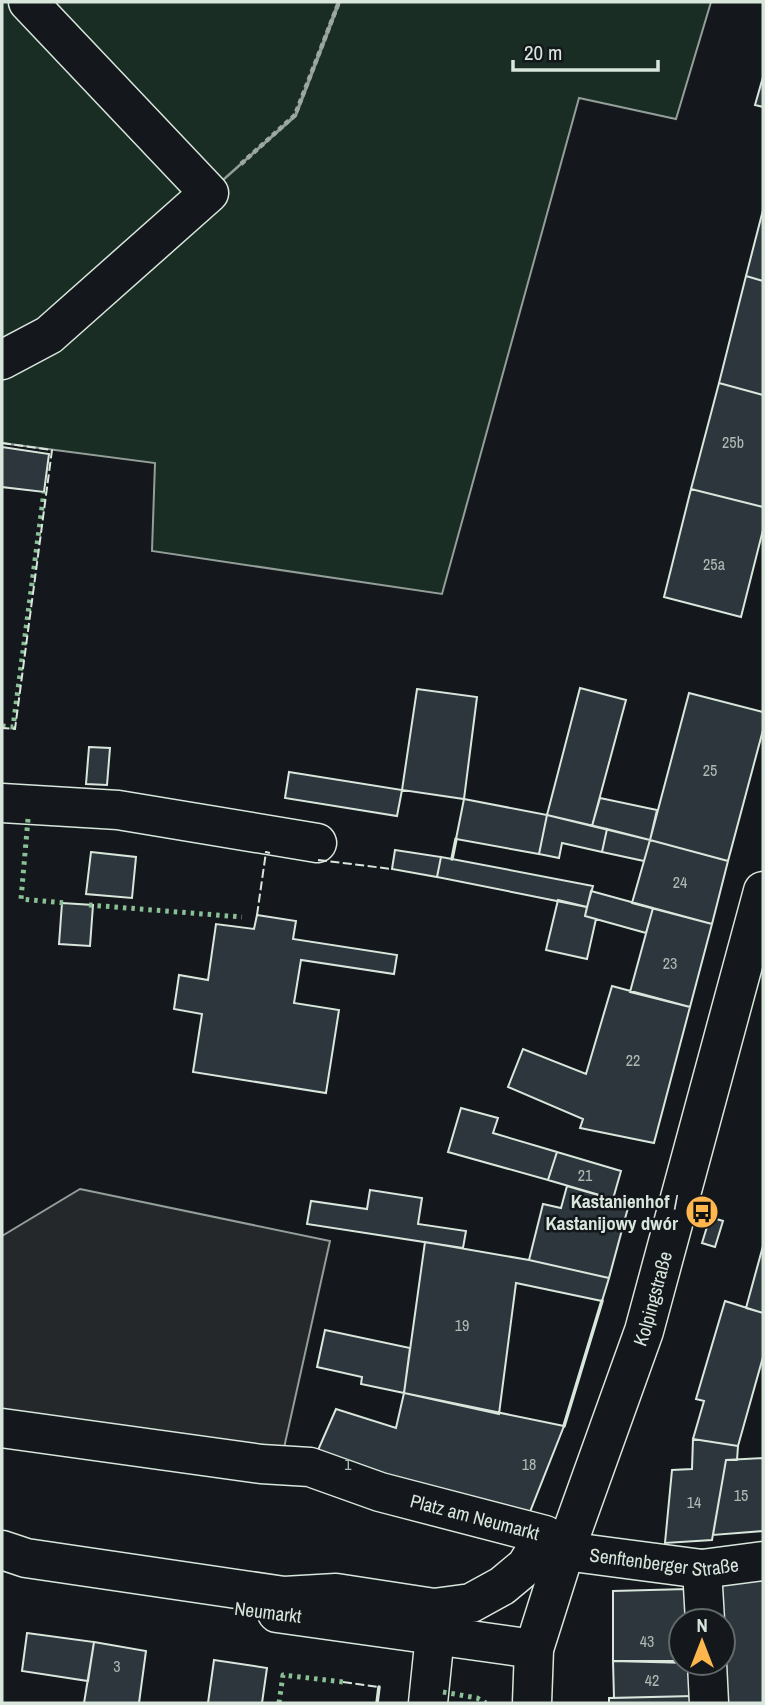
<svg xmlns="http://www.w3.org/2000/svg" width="765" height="1705" font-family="'Archivo Narrow',sans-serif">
<rect width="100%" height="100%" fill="#14181c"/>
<!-- green -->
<path fill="#1a2d24" stroke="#939e99" stroke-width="2" d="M 2,2 L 338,2 L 295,115 L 187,212 L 296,116 L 340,2 L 711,2 L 676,119 L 579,98 L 442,594 L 152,551 L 155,463 L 2,443 Z"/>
<!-- parking -->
<path fill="#24282b" stroke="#939e99" stroke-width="2" d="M 80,1189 L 330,1241 L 280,1466 L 2,1428 L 2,1236 Z"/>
<!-- building -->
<path fill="#2c363c" stroke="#d8e6dc" stroke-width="2" d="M 763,77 L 763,107 L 755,105 Z
M 763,210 L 763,281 L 746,276 Z
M 746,276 L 763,281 L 763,395 L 719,383 Z
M 719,383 L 763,395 L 763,507 L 691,489 Z
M 2,447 L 49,454 L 44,492 L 2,487 Z
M 691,489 L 763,507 L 763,530 L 741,617 L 664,597 Z
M 580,688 L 626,700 L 592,826 L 547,815 Z
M 417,689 L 477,697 L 464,799 L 402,790 Z
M 689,693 L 763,712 L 763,730 L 728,861 L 650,840 Z
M 89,747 L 110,748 L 107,785 L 86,784 Z
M 289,772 L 402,790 L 397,816 L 285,798 Z
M 600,798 L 657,810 L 650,840 L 592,826 Z
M 464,799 L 547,815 L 539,854 L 456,839 Z
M 547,815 L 607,829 L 602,852 L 562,843 L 559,858 L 539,854 Z
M 607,829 L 650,840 L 644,861 L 602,852 Z
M 650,840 L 728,861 L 712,924 L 632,903 Z
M 395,850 L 441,857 L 437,877 L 392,869 Z
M 91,852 L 136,857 L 132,898 L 86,894 Z
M 441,857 L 452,859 L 593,886 L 587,907 L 437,877 Z
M 591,891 L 653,908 L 646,933 L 585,916 Z
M 558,900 L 587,907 L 585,916 L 596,919 L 587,959 L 546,950 Z
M 62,903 L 93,905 L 90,946 L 59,944 Z
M 653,908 L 712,924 L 690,1007 L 630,992 Z
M 257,915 L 296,921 L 293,939 L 397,955 L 394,974 L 301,960 L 294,1003 L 339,1010 L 326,1093 L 193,1072 L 202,1014 L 174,1009 L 179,975 L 208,980 L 216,924 L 254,929 Z
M 612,986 L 690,1007 L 654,1143 L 580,1128 L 583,1119 L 508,1087 L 523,1049 L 586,1074 Z
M 461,1108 L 498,1118 L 493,1133 L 557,1152 L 548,1180 L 448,1152 Z
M 557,1152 L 621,1171 L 613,1199 L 548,1180 Z
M 567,1186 L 629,1204 L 609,1278 L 529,1260 L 543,1204 L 561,1208 Z
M 370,1190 L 422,1198 L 418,1224 L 466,1231 L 463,1248 L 307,1224 L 311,1201 L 367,1209 Z
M 710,1217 L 723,1221 L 715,1247 L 702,1243 Z
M 425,1242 L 529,1260 L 609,1278 L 602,1301 L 516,1283 L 499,1414 L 404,1393 Z
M 763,1246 L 763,1313 L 746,1308 Z
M 725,1301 L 763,1313 L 763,1357 L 738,1446 L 693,1439 L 704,1401 L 696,1399 Z
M 325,1330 L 410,1348 L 404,1393 L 361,1384 L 362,1377 L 317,1367 Z
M 404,1393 L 564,1426 L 524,1527 L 311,1466 L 336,1409 L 396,1428 Z
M 693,1439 L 738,1446 L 737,1460 L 726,1460 L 712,1540 L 665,1543 L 672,1470 L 692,1469 Z
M 763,1458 L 763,1531 L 713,1535 L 726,1460 Z
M 763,1580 L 763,1703 L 721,1703 L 723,1621 L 717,1584 Z
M 687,1589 L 688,1621 L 681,1621 L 681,1661 L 613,1661 L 613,1591 Z
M 27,1633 L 94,1642 L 88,1681 L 22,1671 Z
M 94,1642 L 146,1651 L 139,1703 L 84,1703 Z
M 214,1660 L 267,1668 L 262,1703 L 208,1703 Z
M 613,1661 L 690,1663 L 692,1696 L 614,1698 Z
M 692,1696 L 692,1703 L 609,1703 L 609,1698 Z"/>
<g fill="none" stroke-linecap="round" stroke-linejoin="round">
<defs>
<g id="minor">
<path d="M 2,360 L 49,335 L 209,193 L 28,2"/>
<path d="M 2,803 L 118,810 L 317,843"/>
<path id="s1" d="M 2,1428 L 261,1464 L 310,1467 L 380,1492 L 545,1535 L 526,1566 L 502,1586 L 471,1603 L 434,1608 L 336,1593 L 284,1596 L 26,1558 L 2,1550"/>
<path id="s2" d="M 565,1551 L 702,1569 L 763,1561"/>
<path d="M 702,1569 L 705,1621"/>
<path d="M 277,1613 L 534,1649"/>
<path d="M 707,1663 L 709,1703"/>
<path d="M 428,1703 L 435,1635"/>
<path id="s3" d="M 532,1703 L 534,1649 L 565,1551 L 644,1331 L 763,891"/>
</g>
</defs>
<!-- minor casing -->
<use href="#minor" stroke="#d8e6dc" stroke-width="41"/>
<!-- path -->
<path stroke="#9da8a2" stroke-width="4.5" stroke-dasharray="5 3.5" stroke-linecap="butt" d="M 241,164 L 295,115 L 339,2"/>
<!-- minor -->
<use href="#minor" stroke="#14181c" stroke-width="38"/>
<!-- hedge -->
<path stroke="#8ac095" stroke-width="5" stroke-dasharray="3.5 5" stroke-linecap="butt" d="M 2,726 L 13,727 L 44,492
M 28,819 L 21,899 L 65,903
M 89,905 L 242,917
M 443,1692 L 477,1698 L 486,1703
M 279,1703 L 283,1675 L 343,1682"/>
<!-- fence -->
<path stroke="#d8e6dc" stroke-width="2" stroke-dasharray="9 3.5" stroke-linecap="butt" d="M 2,443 L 52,450 L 15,729 L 2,728
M 318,860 L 392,869
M 257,915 L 266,852 L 270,853
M 343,1682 L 379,1687"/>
<!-- wall -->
<path stroke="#d8e6dc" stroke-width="3.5" d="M 452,859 L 456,839
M 564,1426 L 602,1301
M 377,1703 L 379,1687"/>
</g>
<!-- icons -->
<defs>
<symbol id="bus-disc" viewBox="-11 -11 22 22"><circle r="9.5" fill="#ffb74d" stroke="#14181c"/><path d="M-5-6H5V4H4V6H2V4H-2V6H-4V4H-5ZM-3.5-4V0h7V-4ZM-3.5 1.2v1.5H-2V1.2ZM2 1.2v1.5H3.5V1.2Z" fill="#111"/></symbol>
</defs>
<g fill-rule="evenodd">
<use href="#bus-disc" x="683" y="1193" width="38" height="38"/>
</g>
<g text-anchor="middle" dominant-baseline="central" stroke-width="5" stroke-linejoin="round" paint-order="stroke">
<!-- number labels -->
<g font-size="16" fill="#adbab4">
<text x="733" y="442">25b</text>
<text x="714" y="564">25a</text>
<text x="710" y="770">25</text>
<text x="680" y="882">24</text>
<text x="670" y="963">23</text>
<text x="633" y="1060">22</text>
<text x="585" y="1175">21</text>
<text x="462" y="1325">19</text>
<text x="348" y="1464">1</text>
<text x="529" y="1464">18</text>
<text x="741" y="1495">15</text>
<text x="694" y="1502">14</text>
<text x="647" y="1641">43</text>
<text x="117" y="1666">3</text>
<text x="652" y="1680">42</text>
</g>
<!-- poi labels -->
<g font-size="19" font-weight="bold" fill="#d8e6dc" stroke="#14181c" text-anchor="end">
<text x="678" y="1201">Kastanienhof /<tspan x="678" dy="22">Kastanijowy dwór</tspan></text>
</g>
<!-- street labels -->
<g font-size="19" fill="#d8e6dc" stroke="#14181c">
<text stroke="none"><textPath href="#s3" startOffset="424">Kolpingstraße</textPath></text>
<text stroke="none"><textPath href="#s1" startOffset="483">Platz am Neumarkt</textPath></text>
<text stroke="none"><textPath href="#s2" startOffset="100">Senftenberger Straße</textPath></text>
<text transform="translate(268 1612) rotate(7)">Neumarkt</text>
</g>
</g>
<!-- border -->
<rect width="765" height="1705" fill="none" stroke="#d8e6dc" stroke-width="7"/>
<!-- north arrow -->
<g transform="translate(702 1642)"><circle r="33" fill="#14181c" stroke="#626a69" stroke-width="2"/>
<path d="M0-5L12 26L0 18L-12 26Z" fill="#ffb74d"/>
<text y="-10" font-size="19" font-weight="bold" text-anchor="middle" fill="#d8e6dc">N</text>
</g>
<!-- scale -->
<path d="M513 60v10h145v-10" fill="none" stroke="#d8e6dc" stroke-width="3.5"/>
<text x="524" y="60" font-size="21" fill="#d8e6dc" stroke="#14181c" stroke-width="5" paint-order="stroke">20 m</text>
</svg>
